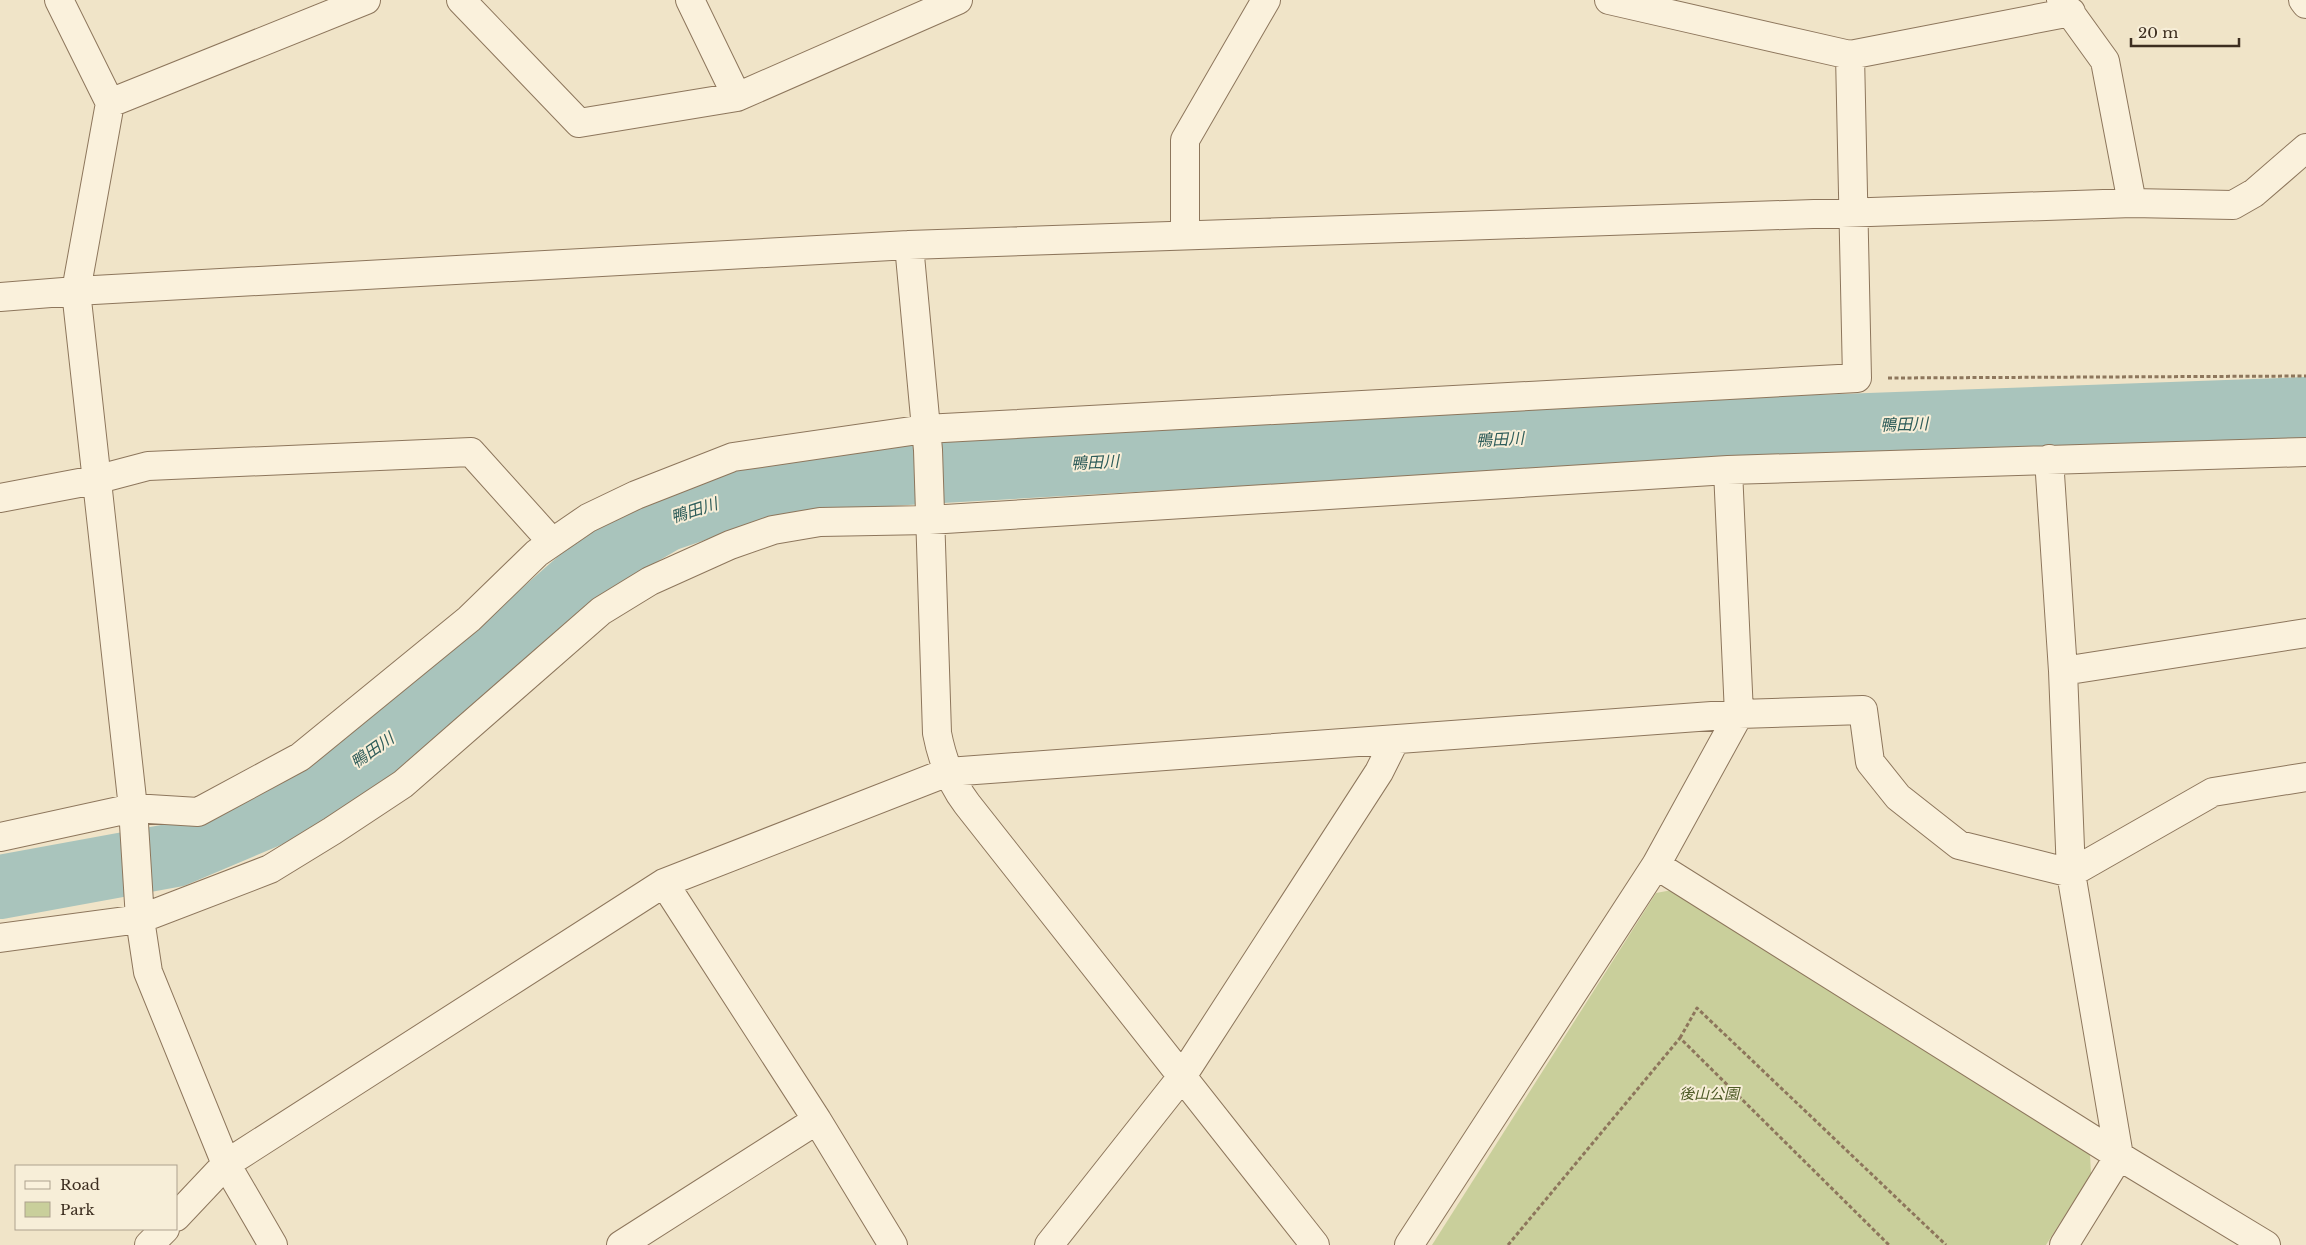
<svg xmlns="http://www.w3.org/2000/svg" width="2306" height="1245" font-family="'Libre Baskerville','Noto Sans JP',serif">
<rect width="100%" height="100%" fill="#f0e4c8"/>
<!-- park -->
<path fill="#c9cf9b" d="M 1672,890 L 2090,1154 L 2091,1174 L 2046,1245 L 1432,1245 L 1656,893 Z"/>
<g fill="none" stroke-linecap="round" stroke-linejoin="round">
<!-- river -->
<path stroke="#a9c4bc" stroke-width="64" d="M 0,887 L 175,855 L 298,803 L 373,752 L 444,699 L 615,549 L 665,520 L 720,501 L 889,474 L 1539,437 L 2306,409"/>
<defs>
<path id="minor" d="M 59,0 L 110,103 L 76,291 L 909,245 L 2132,203 L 2233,205 L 2254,193 L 2306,148
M 461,0 L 579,123 L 737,97 L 958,0
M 690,0 L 737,97
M 1609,0 L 1850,55 L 2071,12
M 2061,0 L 2105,61 L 2132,203
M 2303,0 L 2306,4
M 110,103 L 366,0
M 1185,234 L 1185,140 L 1266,0
M 909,245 L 928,450 L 937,733 C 942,759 951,783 967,804 L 1315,1245
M 0,297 L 76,291 L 133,808 L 140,919 L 270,869 L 332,831 L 403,784 L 601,611 L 650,581 L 730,545 L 773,530 L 820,522 L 929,520 L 1728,470 L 2306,452
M 2049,459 L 2063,671 L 2071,873 L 2119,1156 L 2064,1245
M 0,498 L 95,480 L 148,466 L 471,452 L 552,542
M 2063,671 L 2306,633
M 0,837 L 133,808 L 198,812 L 300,757 L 469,619 L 537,553 L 588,518 L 636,495 L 733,457 L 925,429 L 1857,378 L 1850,55
M 1656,865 L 2119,1156 L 2266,1245
M 664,883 L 817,1120 L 893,1245
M 0,938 L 140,919 L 148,972 L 226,1164 L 273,1245
M 176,1217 L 226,1164 L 664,883 L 948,772 L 1739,714 L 1863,710 L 1870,762 L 1898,797 L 1959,845 L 2071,873 L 2213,792 L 2306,777
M 149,1245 L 165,1229
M 621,1245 L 817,1120
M 1049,1245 L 1181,1078 L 1379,772 L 1395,740
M 1409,1245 L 1656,865 L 1739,714 L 1728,470"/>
</defs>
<!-- minor casing -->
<use href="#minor" stroke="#8d765c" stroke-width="30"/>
<!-- path -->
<path stroke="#8d765c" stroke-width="3" stroke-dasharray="4 2.5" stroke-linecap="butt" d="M 1888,378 L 2306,376
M 1680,1038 L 1697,1008 L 1946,1245
M 1508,1245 L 1680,1038 L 1889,1245"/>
<!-- minor -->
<use href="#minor" stroke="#faf1dc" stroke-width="28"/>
</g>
<g text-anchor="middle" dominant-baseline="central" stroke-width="4" stroke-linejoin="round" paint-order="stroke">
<!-- park labels -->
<g font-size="15" font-style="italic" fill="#4d5a26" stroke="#f7eed8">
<text x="1709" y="1093">後山公園</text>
</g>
<!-- water labels -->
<g font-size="16" font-style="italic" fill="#2f5d5a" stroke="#f7eed8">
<text transform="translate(1904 424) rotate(-2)">鴨田川</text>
<text transform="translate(1500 439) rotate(-3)">鴨田川</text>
<text transform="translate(1095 462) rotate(-3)">鴨田川</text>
<text transform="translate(694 510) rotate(-18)">鴨田川</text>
<text transform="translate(372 750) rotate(-35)">鴨田川</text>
</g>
</g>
<!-- legend -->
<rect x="15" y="1165" width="162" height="65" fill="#f7eed8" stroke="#ada18e"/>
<rect x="25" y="1181" width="25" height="8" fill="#faf1dc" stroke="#ada18e"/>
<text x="60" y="1190" font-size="15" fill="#3d2e20">Road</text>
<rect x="25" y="1202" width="25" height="15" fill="#c9cf9b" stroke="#ada18e"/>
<text x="60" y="1215" font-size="15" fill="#3d2e20">Park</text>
<!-- scale -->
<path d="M2131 38v8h108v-8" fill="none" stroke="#3d2e20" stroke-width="2.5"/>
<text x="2138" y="38" font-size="15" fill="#3d2e20" stroke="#f7eed8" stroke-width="4" paint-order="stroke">20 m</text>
</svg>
